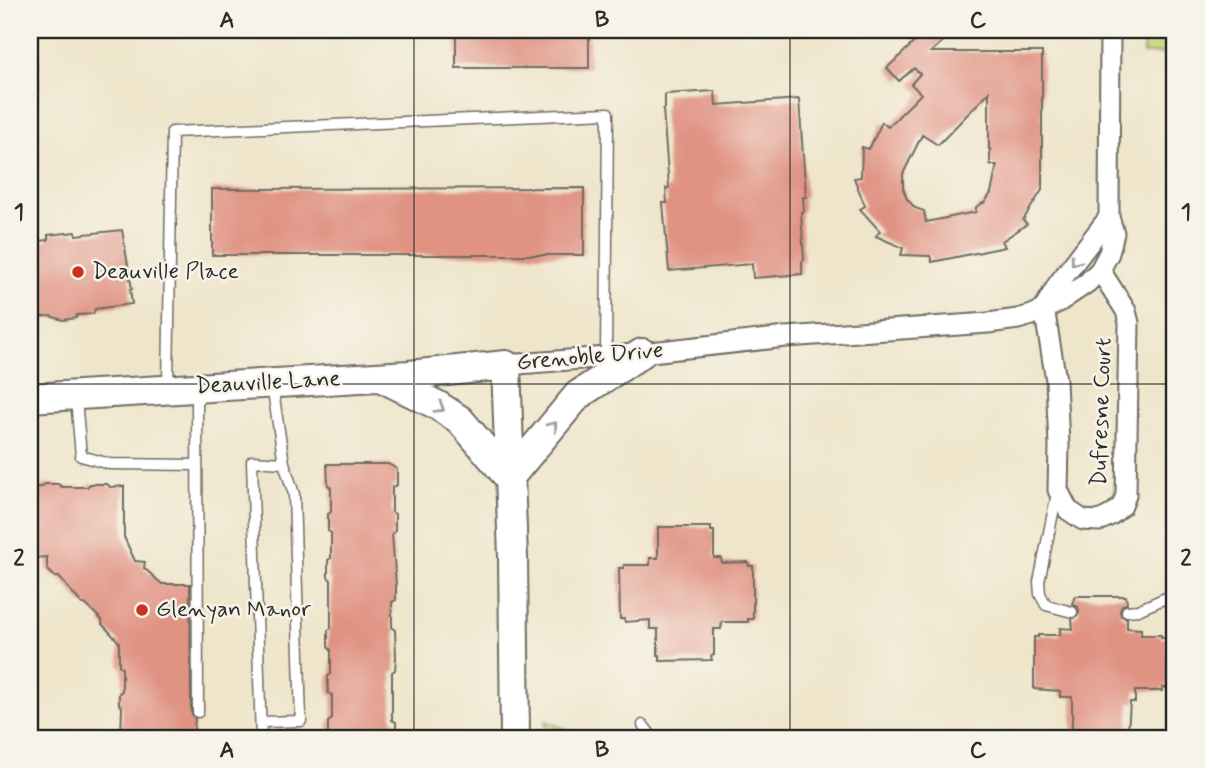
<svg xmlns="http://www.w3.org/2000/svg" width="1205" height="768" font-family="Mynerve,sans-serif">
<rect width="100%" height="100%" fill="#f7f3e8"/>
<filter id="ink" filterUnits="userSpaceOnUse"><feTurbulence type="fractalNoise" baseFrequency=".0143" numOctaves="2"/><feDisplacementMap in="SourceGraphic" scale="14" xChannelSelector="R" yChannelSelector="G"/><feConvolveMatrix kernelMatrix="1 2 1 2 8 2 1 2 1" color-interpolation-filters="sRGB"/></filter>
<filter id="wash" filterUnits="userSpaceOnUse"><feTurbulence type="fractalNoise" baseFrequency=".00686" numOctaves="4" result="noise"/><feDisplacementMap in="SourceGraphic" scale="28" xChannelSelector="R" yChannelSelector="G"/><feGaussianBlur stdDeviation="1.57" result="paint"/><feColorMatrix in="noise" values="0 0 0 0 0 0 0 0 0 0 0 0 0 0 0 0 0 1.4 0 .05"/><feComposite in="paint" operator="in"/></filter>
<g filter="url(#wash)">
<rect width="100%" height="100%" fill="#eee5ca"/>
<!-- green -->
<path fill="#c2d376" stroke="#767f50" stroke-width="2" d="M 1144,30 L 1175,30 L 1175,53 L 1143,54 Z
M 545,721 L 587,738 L 546,738 Z"/>
<g id="blocks">
<!-- building -->
<path fill="#e09383" fill-rule="evenodd" d="M 456,30 L 589,30 L 589,68 L 456,68 Z
M 927,30 L 955,30 L 931,52 L 1042,52 L 1042,190 L 1023,220 L 1027,224 L 1002,241 L 1005,247 L 932,262 L 930,256 L 901,255 L 903,248 L 876,236 L 880,231 L 860,209 L 865,206 L 854,178 L 861,177 L 862,147 L 869,149 L 882,122 L 888,127 L 921,94 L 911,84 L 920,74 L 914,68 L 899,81 L 887,68 ZM 989,92 L 989,149 L 990,149 L 990,165 L 997,165 L 991,193 L 985,202 L 976,207 L 976,212 L 926,222 L 924,211 L 915,208 L 907,199 L 903,188 L 903,174 L 922,135 L 938,145 Z
M 715,91 L 716,105 L 799,99 L 806,197 L 803,197 L 804,211 L 801,212 L 804,260 L 802,261 L 802,274 L 753,278 L 752,264 L 669,271 L 663,203 L 667,203 L 666,188 L 669,188 L 663,109 L 665,108 L 665,94 Z
M 584,188 L 584,255 L 212,255 L 212,189 Z
M 122,230 L 132,289 L 130,289 L 132,304 L 95,309 L 93,314 L 77,315 L 76,318 L 63,320 L 50,316 L 30,318 L 30,242 L 48,240 L 48,235 L 75,232 L 76,235 Z
M 327,464 L 388,464 L 397,469 L 397,485 L 392,487 L 392,512 L 395,514 L 395,531 L 392,534 L 396,586 L 396,600 L 392,602 L 392,628 L 395,630 L 396,658 L 395,670 L 392,672 L 392,720 L 396,722 L 396,738 L 328,738 L 328,722 L 332,719 L 332,695 L 328,693 L 328,676 L 331,674 L 331,650 L 328,647 L 328,630 L 331,628 L 331,580 L 328,577 L 328,560 L 331,558 L 331,533 L 328,531 L 328,514 L 331,512 L 331,488 L 328,485 Z
M 45,484 L 58,484 L 62,487 L 87,487 L 90,484 L 107,484 L 110,487 L 124,486 L 124,537 L 135,561 L 145,562 L 144,568 L 162,584 L 190,584 L 191,712 L 195,719 L 193,738 L 121,738 L 122,707 L 119,704 L 119,693 L 122,691 L 122,668 L 119,665 L 119,642 L 102,624 L 102,620 L 85,604 L 82,604 L 59,577 L 55,577 L 47,569 L 47,557 L 30,558 L 30,487 L 42,487 Z
M 658,527 L 711,527 L 711,531 L 714,531 L 714,558 L 721,558 L 722,563 L 748,562 L 749,566 L 753,566 L 753,619 L 748,619 L 748,622 L 722,622 L 721,629 L 714,629 L 714,655 L 711,656 L 712,660 L 660,661 L 660,655 L 658,655 L 658,629 L 650,629 L 650,620 L 625,622 L 624,619 L 620,619 L 619,568 L 624,568 L 624,565 L 650,565 L 650,558 L 658,558 Z
M 1075,596 L 1126,596 L 1127,604 L 1122,605 L 1120,611 L 1121,616 L 1127,618 L 1127,628 L 1141,629 L 1141,635 L 1161,635 L 1161,638 L 1167,638 L 1167,688 L 1162,688 L 1162,691 L 1135,691 L 1135,702 L 1130,702 L 1128,732 L 1072,731 L 1072,697 L 1060,697 L 1060,691 L 1034,689 L 1034,637 L 1038,637 L 1038,635 L 1060,635 L 1060,628 L 1073,629 L 1072,619 L 1079,613 L 1078,607 L 1072,604 Z"/>
</g>
</g>
<g filter="url(#ink)">
<use href="#blocks" fill-opacity="0" stroke="#6f6c63" stroke-width="2"/>
<g fill="none" stroke-linecap="round" stroke-linejoin="round">
<defs>
<path id="lane" d="M 994,32 L 1110,33
M 30,46 L 33,102
M 168,388 L 172,132 L 608,113 L 606,357
M 197,390 L 198,712
M 76,399 L 81,456 L 110,464 L 197,465
M 1057,493 L 1039,582 L 1040,594 L 1046,605 L 1072,612
M 1127,611 L 1138,610 L 1175,594
M 261,722 L 301,721 L 294,494 L 284,463
M 643,725 L 653,738
M 261,738 L 252,461 L 284,463 L 272,385"/>
<path id="street" d="M 1044,308 L 1056,380 L 1059,445 L 1058,490 L 1068,510 L 1083,520 L 1099,521 L 1111,515 L 1122,506 L 1126,495 L 1129,323 L 1126,311 L 1100,270
M 1044,308 L 1058,284 L 1109,217
M 506,365 L 606,357 L 786,337 L 988,323 L 1018,319 L 1032,315 L 1059,302 L 1087,283 L 1100,270 L 1109,253 L 1114,233 L 1109,217 L 1110,30"/>
<path id="secondary" d="M 382,378 L 437,405 L 460,420 L 509,478
M 30,398 L 409,375 L 506,365 L 513,557 L 515,738
M 509,478 L 578,395 L 642,353"/>
</defs>
<!-- lane casing -->
<use href="#lane" stroke="#6f6c63" stroke-width="13"/>
<!-- street casing -->
<use href="#street" stroke="#6f6c63" stroke-width="23"/>
<!-- secondary casing -->
<use href="#secondary" stroke="#6f6c63" stroke-width="32"/>
<!-- lane -->
<use href="#lane" stroke="#fff" stroke-width="10"/>
<!-- street -->
<use href="#street" stroke="#fff" stroke-width="19"/>
<!-- secondary -->
<use href="#secondary" stroke="#fff" stroke-width="28"/>
</g>
<!-- one-way arrows -->
<defs><path id="oneway-chevron" d="M-2-3.5L2.5 0L-2 3.5" fill="none" stroke-width="1.6" stroke-linecap="round" stroke-linejoin="round" transform="scale(1.75)"/></defs>
<g stroke="#a0a0a0">
<use href="#oneway-chevron" transform="translate(1075 261) rotate(126)"/>
<use href="#oneway-chevron" transform="translate(440 408) rotate(31)"/>
<use href="#oneway-chevron" transform="translate(553 426) rotate(-51)"/>
</g>
</g>
<!-- grid -->
<path fill="none" stroke="#2b2b2b" stroke-width="2" stroke-opacity="0.55" d="M 414,30 L 414,738M 790,30 L 790,738M 30,384 L 1175,384"/>
<!-- markers -->
<g fill="#c8321e" stroke="#f7f3e8" stroke-width="2.5">
<circle cx="78" cy="272" r="7"/>
<circle cx="142" cy="610" r="7"/>
</g>
<g text-anchor="middle" dominant-baseline="central" stroke-width="5" stroke-linejoin="round" paint-order="stroke">
<!-- poi labels -->
<g font-size="23" fill="#2b2b2b" stroke="#f7f3e8" text-anchor="start">
<text x="92" y="272">Deauville Place</text>
<text x="156" y="610">Glenyan Manor</text>
</g>
<!-- street labels -->
<g font-size="23" fill="#2b2b2b" stroke="#f7f3e8">
<text transform="translate(590 357) rotate(-5)">Grenoble Drive</text>
<text transform="translate(268 383) rotate(-3)">Deauville Lane</text>
<text transform="translate(1102 412) rotate(-88)">Dufresne Court</text>
</g>
</g>
<!-- margin -->
<rect width="1205" height="768" fill="none" stroke="#f7f3e8" stroke-width="77"/>
<rect x="38" y="38" width="1128" height="692" fill="none" stroke="#2b2b2b" stroke-width="2.5"/>
<g font-size="23" text-anchor="middle" font-weight="bold" fill="#2b2b2b">
<text x="227" y="27">A</text>
<text x="602" y="27">B</text>
<text x="978" y="27">C</text>
<text x="19" y="219">1</text>
<text x="1186" y="219">1</text>
<text x="19" y="565">2</text>
<text x="1186" y="565">2</text>
<text x="227" y="757">A</text>
<text x="602" y="757">B</text>
<text x="978" y="757">C</text>
</g>
</svg>
